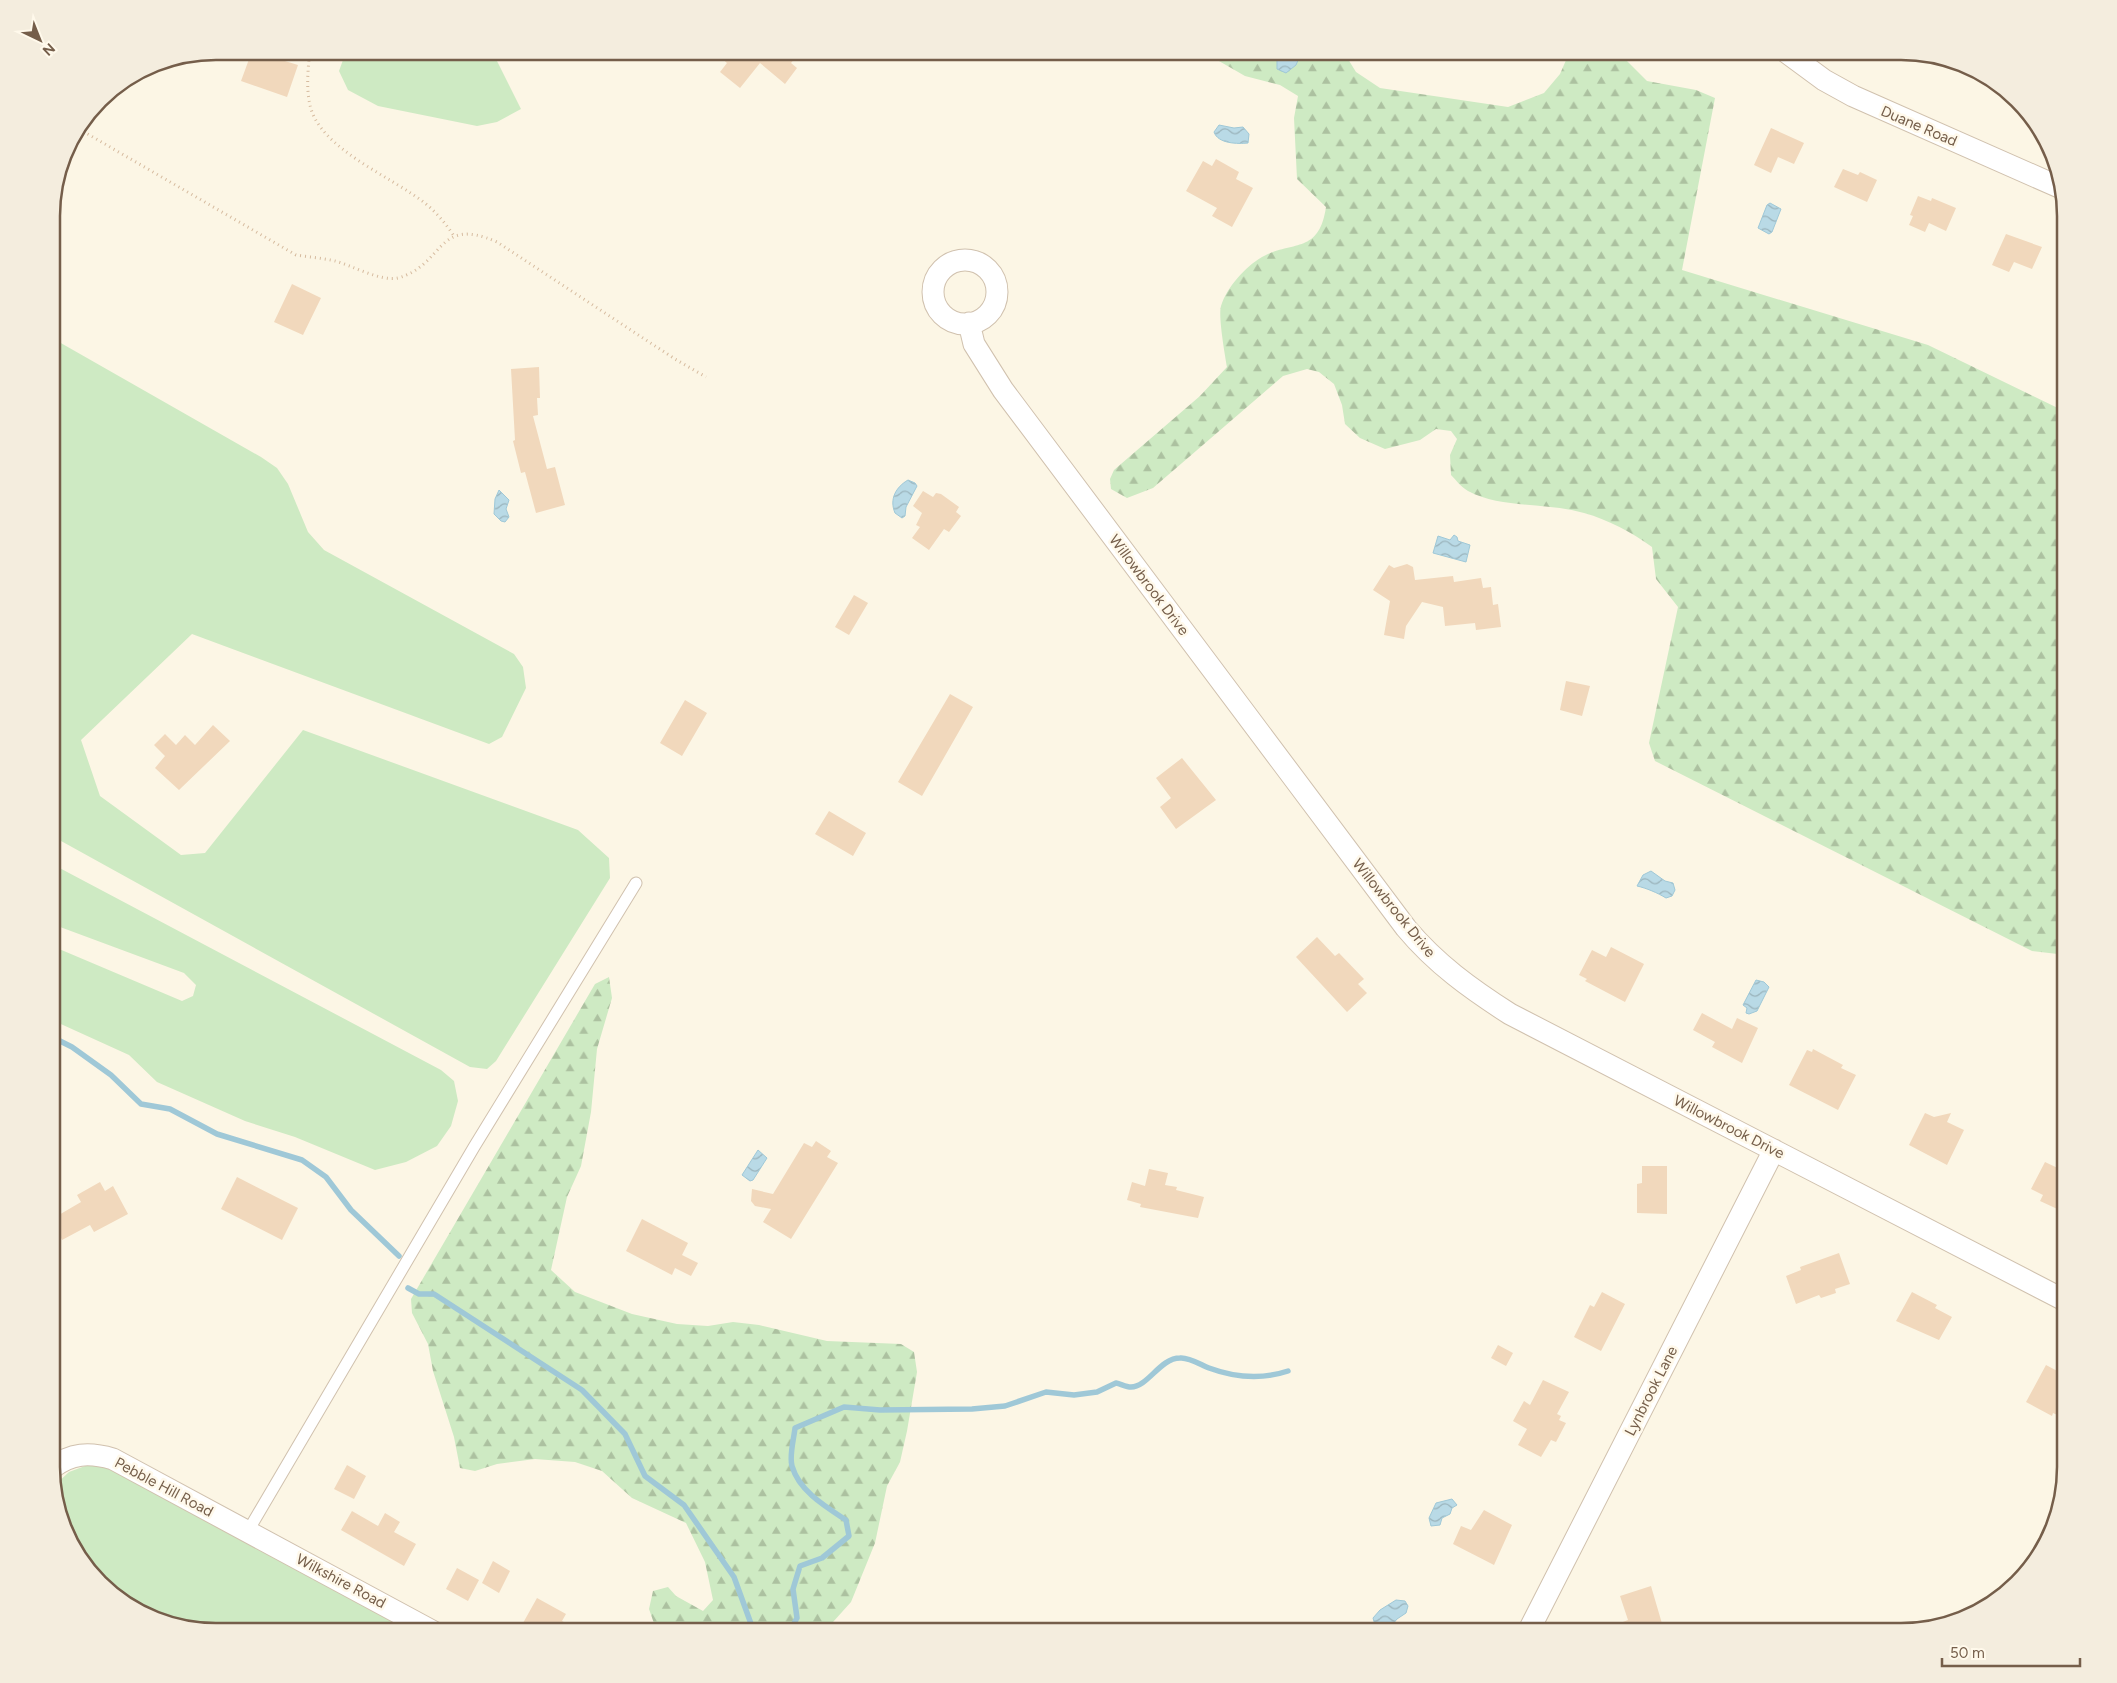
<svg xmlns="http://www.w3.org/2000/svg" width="2117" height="1683" font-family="Figtree,sans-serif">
<defs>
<pattern id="forest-firs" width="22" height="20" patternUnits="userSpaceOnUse" patternTransform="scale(1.25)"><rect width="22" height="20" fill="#ceeac3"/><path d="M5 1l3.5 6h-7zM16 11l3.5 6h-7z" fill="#acc1a0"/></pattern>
<pattern id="water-waves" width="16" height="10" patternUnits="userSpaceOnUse" patternTransform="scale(1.25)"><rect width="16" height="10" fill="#b9dae6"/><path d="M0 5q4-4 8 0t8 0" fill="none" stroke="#9bb4bc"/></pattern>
</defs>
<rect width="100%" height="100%" fill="#fcf6e5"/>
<!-- green -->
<path fill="#ceeac3" d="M 362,51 L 492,51 L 521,109 L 497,122 L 477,126 L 378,106 L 348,90 L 339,71 L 343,60 L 355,58 Z
M 52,338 L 261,457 L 277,468 L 288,484 L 308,532 L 324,550 L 514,654 L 523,667 L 526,688 L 502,737 L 489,744 L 192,634 L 81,740 L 100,796 L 181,855 L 205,853 L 303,730 L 578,830 L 609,858 L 610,878 L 496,1061 L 487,1069 L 470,1067 L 52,836 Z
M 52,864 L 441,1070 L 454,1081 L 458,1101 L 451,1126 L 437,1146 L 406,1162 L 375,1170 L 295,1137 L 245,1121 L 157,1082 L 129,1055 L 52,1020 L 52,946 L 182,1001 L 193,996 L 196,985 L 184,973 L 52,924 Z
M 93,1463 L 107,1465 L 412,1632 L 216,1632 L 163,1623 L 108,1591 L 68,1540 L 54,1486 L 69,1472 Z"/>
<!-- forest -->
<path fill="url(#forest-firs)" d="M 1210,51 L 1343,51 L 1356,72 L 1380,88 L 1508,107 L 1544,93 L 1560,74 L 1570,51 L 1617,51 L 1647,81 L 1696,90 L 1715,98 L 1682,270 L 1928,345 L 2066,412 L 2066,955 L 2032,951 L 1655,761 L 1649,743 L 1678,607 L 1656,579 L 1652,547 C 1631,532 1609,520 1584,513 C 1546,502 1502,509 1468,491 C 1461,487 1456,480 1451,475 L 1450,455 L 1457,439 L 1451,431 L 1436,429 L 1420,440 L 1385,449 L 1360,438 L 1345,424 L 1342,405 L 1334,384 L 1319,372 L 1307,369 L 1283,376 L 1153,488 L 1127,498 L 1111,489 L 1110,479 L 1114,470 L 1200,396 L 1227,367 C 1225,355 1218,316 1221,306 C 1227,287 1245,267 1262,257 C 1292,240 1319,255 1326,207 L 1297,179 L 1294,118 L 1298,96 L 1280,85 L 1245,76 L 1212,57 Z
M 609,977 L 612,998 L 597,1049 L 591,1112 L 581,1166 L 567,1197 L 551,1270 L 575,1292 L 632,1314 L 677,1324 L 708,1326 L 733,1322 L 759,1325 L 827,1341 L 901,1344 L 914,1352 L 917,1372 L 907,1431 L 900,1462 L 887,1486 L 875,1543 L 851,1602 L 824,1632 L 657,1632 L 649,1609 L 653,1591 L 668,1587 L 676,1596 L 703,1611 L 713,1600 L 705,1562 L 686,1523 L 632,1498 L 602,1471 L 575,1462 L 535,1459 L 497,1464 L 475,1471 L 460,1468 L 454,1437 L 433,1371 L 428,1344 L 412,1313 L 411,1299 L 595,984 Z"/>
<!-- water -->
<path fill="url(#water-waves)" stroke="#9fc8d7" d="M 1277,51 L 1302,51 L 1296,65 L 1286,73 L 1277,69 Z
M 1219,125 L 1234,128 L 1243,127 L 1249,134 L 1248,143 C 1238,144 1218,144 1214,132 Z
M 1770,203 L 1781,209 L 1772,232 L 1769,234 L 1758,228 L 1767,205 Z
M 908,480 L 915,483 L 917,486 L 906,507 L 905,516 L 902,518 L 895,513 C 889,499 896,487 908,480 Z
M 499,490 L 509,500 L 506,509 L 509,517 L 505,522 L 501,521 L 494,514 L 495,499 Z
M 1454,535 L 1457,537 L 1458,541 L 1470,545 L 1466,562 L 1433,553 L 1438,536 L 1450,540 Z
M 1651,871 L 1665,881 L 1673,883 L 1675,890 L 1672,896 L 1666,898 C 1658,893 1646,888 1637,886 L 1643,875 Z
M 1756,980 L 1764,982 L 1769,987 L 1757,1011 L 1749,1014 L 1746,1013 L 1747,1008 L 1743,1005 Z
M 758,1150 L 767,1158 L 753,1180 L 750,1181 L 742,1175 Z
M 1452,1499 L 1457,1505 L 1452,1508 L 1450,1514 L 1442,1518 L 1440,1525 L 1431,1526 L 1429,1518 L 1436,1503 Z
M 1396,1600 L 1405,1601 L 1408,1606 L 1406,1613 L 1397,1619 L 1388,1630 L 1375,1625 L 1373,1618 L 1380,1610 Z"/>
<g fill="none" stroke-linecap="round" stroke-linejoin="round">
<!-- stream -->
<path stroke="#9fc8d7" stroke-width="5.5" d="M 52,1037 L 72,1047 L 111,1075 L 141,1104 L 170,1109 L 217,1134 L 302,1160 L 326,1177 L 351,1210 L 399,1256
M 408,1288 L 419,1294 L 434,1294 L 582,1390 L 625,1434 L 645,1476 L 684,1505 L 734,1577 L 754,1632
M 789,1632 L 797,1618 L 793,1589 L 800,1566 L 822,1558 L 849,1536 L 846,1520 C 826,1507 799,1491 792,1466 C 789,1456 794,1438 795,1428 L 844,1407 L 880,1410 L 972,1409 L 1005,1406 L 1046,1392 L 1074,1395 L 1097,1392 L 1116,1383 C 1121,1384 1126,1387 1131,1387 C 1148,1387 1160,1358 1180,1358 C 1189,1357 1201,1365 1209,1368 C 1236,1378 1261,1380 1288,1371"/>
</g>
<!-- building -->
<path fill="#f1d8bc" d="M 252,51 L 298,65 L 287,97 L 241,81 Z
M 713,51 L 801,51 L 791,63 L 797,68 L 785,84 L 760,63 L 740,88 L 720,72 L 727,63 Z
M 1771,128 L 1804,143 L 1794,164 L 1778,157 L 1771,173 L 1754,165 Z
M 1216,159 L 1239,172 L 1236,179 L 1253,188 L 1232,227 L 1212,216 L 1217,208 L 1186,191 L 1203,161 L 1212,166 Z
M 1843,169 L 1858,175 L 1860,172 L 1877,180 L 1867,202 L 1834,187 Z
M 1918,196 L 1931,201 L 1932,198 L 1956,208 L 1946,231 L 1929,223 L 1925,232 L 1909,225 L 1913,216 L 1910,215 Z
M 2006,234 L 2042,247 L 2032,269 L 2014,262 L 2009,272 L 1992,265 Z
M 292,284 L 321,298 L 303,335 L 274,322 Z
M 539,367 L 540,398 L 537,398 L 538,415 L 533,416 L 547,469 L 555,467 L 565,505 L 536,513 L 525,472 L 521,473 L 513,441 L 515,440 L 511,369 Z
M 923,491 L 933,497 L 936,493 L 941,494 L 959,507 L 956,512 L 961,516 L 949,532 L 944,529 L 929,550 L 912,538 L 920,527 L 916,525 L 922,513 L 913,506 Z
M 1407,564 L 1413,567 L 1415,580 L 1453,576 L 1454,582 L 1481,578 L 1483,588 L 1491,587 L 1493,605 L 1498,604 L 1501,627 L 1476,630 L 1475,623 L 1445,626 L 1443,607 L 1422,602 L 1406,626 L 1404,639 L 1384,635 L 1390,601 L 1373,590 L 1389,565 L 1394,568 Z
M 854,595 L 868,603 L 849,635 L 835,627 Z
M 1566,681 L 1590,686 L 1582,716 L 1560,710 Z
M 950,694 L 973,707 L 922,796 L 898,782 Z
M 685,700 L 707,713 L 682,756 L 660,743 Z
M 213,725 L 230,741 L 179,790 L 155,768 L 165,756 L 154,745 L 165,734 L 176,745 L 185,735 L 195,745 Z
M 1182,758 L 1216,800 L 1176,829 L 1160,807 L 1171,798 L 1156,778 Z
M 829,811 L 866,833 L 853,856 L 815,834 Z
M 1317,937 L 1335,956 L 1339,953 L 1364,979 L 1358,984 L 1367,993 L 1347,1012 L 1296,957 Z
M 1611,947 L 1644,964 L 1625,1002 L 1585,981 L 1587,979 L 1579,975 L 1592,950 L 1606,957 Z
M 1702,1013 L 1732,1029 L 1737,1018 L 1758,1028 L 1742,1063 L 1712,1047 L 1715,1042 L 1693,1030 Z
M 1813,1049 L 1843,1065 L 1841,1068 L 1856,1075 L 1838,1110 L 1789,1085 L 1807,1050 L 1812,1052 Z
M 1925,1113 L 1934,1117 L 1951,1113 L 1947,1122 L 1964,1130 L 1947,1165 L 1909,1145 Z
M 816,1141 L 831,1151 L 827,1157 L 838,1163 L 791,1239 L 763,1222 L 771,1209 L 755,1206 L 751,1201 L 752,1189 L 773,1194 L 804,1143 L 812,1147 Z
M 2045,1162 L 2066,1172 L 2066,1213 L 2040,1201 L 2043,1195 L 2031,1189 Z
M 1642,1166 L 1667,1166 L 1667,1214 L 1637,1213 L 1637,1184 L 1642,1183 Z
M 1149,1169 L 1168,1173 L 1165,1185 L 1177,1187 L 1176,1190 L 1204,1197 L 1198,1218 L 1140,1207 L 1141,1204 L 1127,1200 L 1132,1182 L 1145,1186 Z
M 237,1177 L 298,1208 L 282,1240 L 221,1209 Z
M 100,1182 L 105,1191 L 113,1186 L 128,1214 L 94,1232 L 90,1225 L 62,1240 L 52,1219 L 81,1202 L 77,1195 Z
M 642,1219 L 688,1243 L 682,1255 L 698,1263 L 691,1276 L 675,1268 L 672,1275 L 626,1251 Z
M 1839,1253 L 1850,1284 L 1835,1289 L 1836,1293 L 1821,1298 L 1819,1295 L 1796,1304 L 1786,1276 L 1801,1270 L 1800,1267 Z
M 1602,1292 L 1625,1304 L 1601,1351 L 1574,1337 L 1590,1305 L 1594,1307 Z
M 1912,1292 L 1937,1305 L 1935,1308 L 1952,1317 L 1939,1340 L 1896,1321 Z
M 1498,1345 L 1513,1353 L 1506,1366 L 1491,1358 Z
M 2046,1365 L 2063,1374 L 2059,1383 L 2066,1386 L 2066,1419 L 2053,1413 L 2052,1416 L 2026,1402 Z
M 1543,1380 L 1569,1392 L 1557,1414 L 1561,1416 L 1559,1420 L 1566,1423 L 1556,1442 L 1551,1440 L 1541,1457 L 1518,1445 L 1527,1429 L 1513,1421 L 1524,1401 L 1530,1405 Z
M 347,1465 L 366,1476 L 354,1499 L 334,1489 Z
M 1484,1510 L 1512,1525 L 1494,1565 L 1453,1544 L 1461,1526 L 1471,1530 Z
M 352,1511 L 378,1526 L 385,1513 L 400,1522 L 394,1532 L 416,1544 L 404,1566 L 341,1530 Z
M 493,1561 L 510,1571 L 499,1593 L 482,1583 Z
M 457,1568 L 479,1580 L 468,1601 L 446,1589 Z
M 1651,1586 L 1663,1627 L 1649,1632 L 1602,1632 L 1602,1630 L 1628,1620 L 1620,1596 Z
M 537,1598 L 566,1614 L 562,1621 L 583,1632 L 518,1632 Z"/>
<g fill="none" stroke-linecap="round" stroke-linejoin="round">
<defs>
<path id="service" d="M 248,1531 L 474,1147 L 636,883"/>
<path id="minor" d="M 1786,52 L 1824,80 L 1853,96 L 2059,187
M933 292a32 32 0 1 1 64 0a32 32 0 1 1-64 0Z
M 969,323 L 974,344 L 1003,390 L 1406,928 C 1436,964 1471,989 1510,1014 L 2066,1301
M 52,1468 C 71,1453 89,1452 113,1459 L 434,1632
M 1528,1632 L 1774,1150"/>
</defs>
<!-- service casing -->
<use href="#service" stroke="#d0c1ae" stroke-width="13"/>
<!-- minor casing -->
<use href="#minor" stroke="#d0c1ae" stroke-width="23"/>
<!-- path -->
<path stroke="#d6bb9f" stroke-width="3" stroke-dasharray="1 4" stroke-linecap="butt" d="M 310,51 C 308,68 306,88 310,105 C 319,149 393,177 426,204 C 437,213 446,224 454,236
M 79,129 L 296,255 C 309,257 322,258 335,261 C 351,265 381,282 398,278 C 445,265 436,215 497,242 L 675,359 L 706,377"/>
<!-- service -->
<use href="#service" stroke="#fff" stroke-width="11"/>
<!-- minor -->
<use href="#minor" stroke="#fff" stroke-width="21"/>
</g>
<g text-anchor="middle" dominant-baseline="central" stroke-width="5" stroke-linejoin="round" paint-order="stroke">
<!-- street labels -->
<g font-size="15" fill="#755e4a" stroke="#fff9eb">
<text transform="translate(1919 126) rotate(23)">Duane Road</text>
<text transform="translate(1149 585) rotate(53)">Willowbrook Drive</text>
<text transform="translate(1394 908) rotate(51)">Willowbrook Drive</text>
<text transform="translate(1729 1127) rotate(27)">Willowbrook Drive</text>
<text transform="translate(1651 1391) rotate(-63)">Lynbrook Lane</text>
<text transform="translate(164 1487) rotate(28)">Pebble Hill Road</text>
<text transform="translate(341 1581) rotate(28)">Wilkshire Road</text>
</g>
</g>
<!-- crop -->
<path d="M0 0H2117V1683H0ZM216 60H1901A156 156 0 0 1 2057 216V1467A156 156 0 0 1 1901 1623H216A156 156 0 0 1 60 1467V216A156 156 0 0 1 216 60Z" fill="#f4edde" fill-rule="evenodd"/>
<path fill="none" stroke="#755e4a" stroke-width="2.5" d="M216 60H1901A156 156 0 0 1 2057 216V1467A156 156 0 0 1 1901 1623H216A156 156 0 0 1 60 1467V216A156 156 0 0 1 216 60Z"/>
<!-- north arrow -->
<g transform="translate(40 40) rotate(137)" stroke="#fff9eb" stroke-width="4" paint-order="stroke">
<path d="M0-4L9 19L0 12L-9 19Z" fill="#755e4a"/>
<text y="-8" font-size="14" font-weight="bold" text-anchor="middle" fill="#755e4a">N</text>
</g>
<!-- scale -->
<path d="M1942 1658v8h138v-8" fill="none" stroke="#755e4a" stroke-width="2.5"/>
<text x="1950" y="1658" font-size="15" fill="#755e4a" stroke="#fff9eb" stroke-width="4" paint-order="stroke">50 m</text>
</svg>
